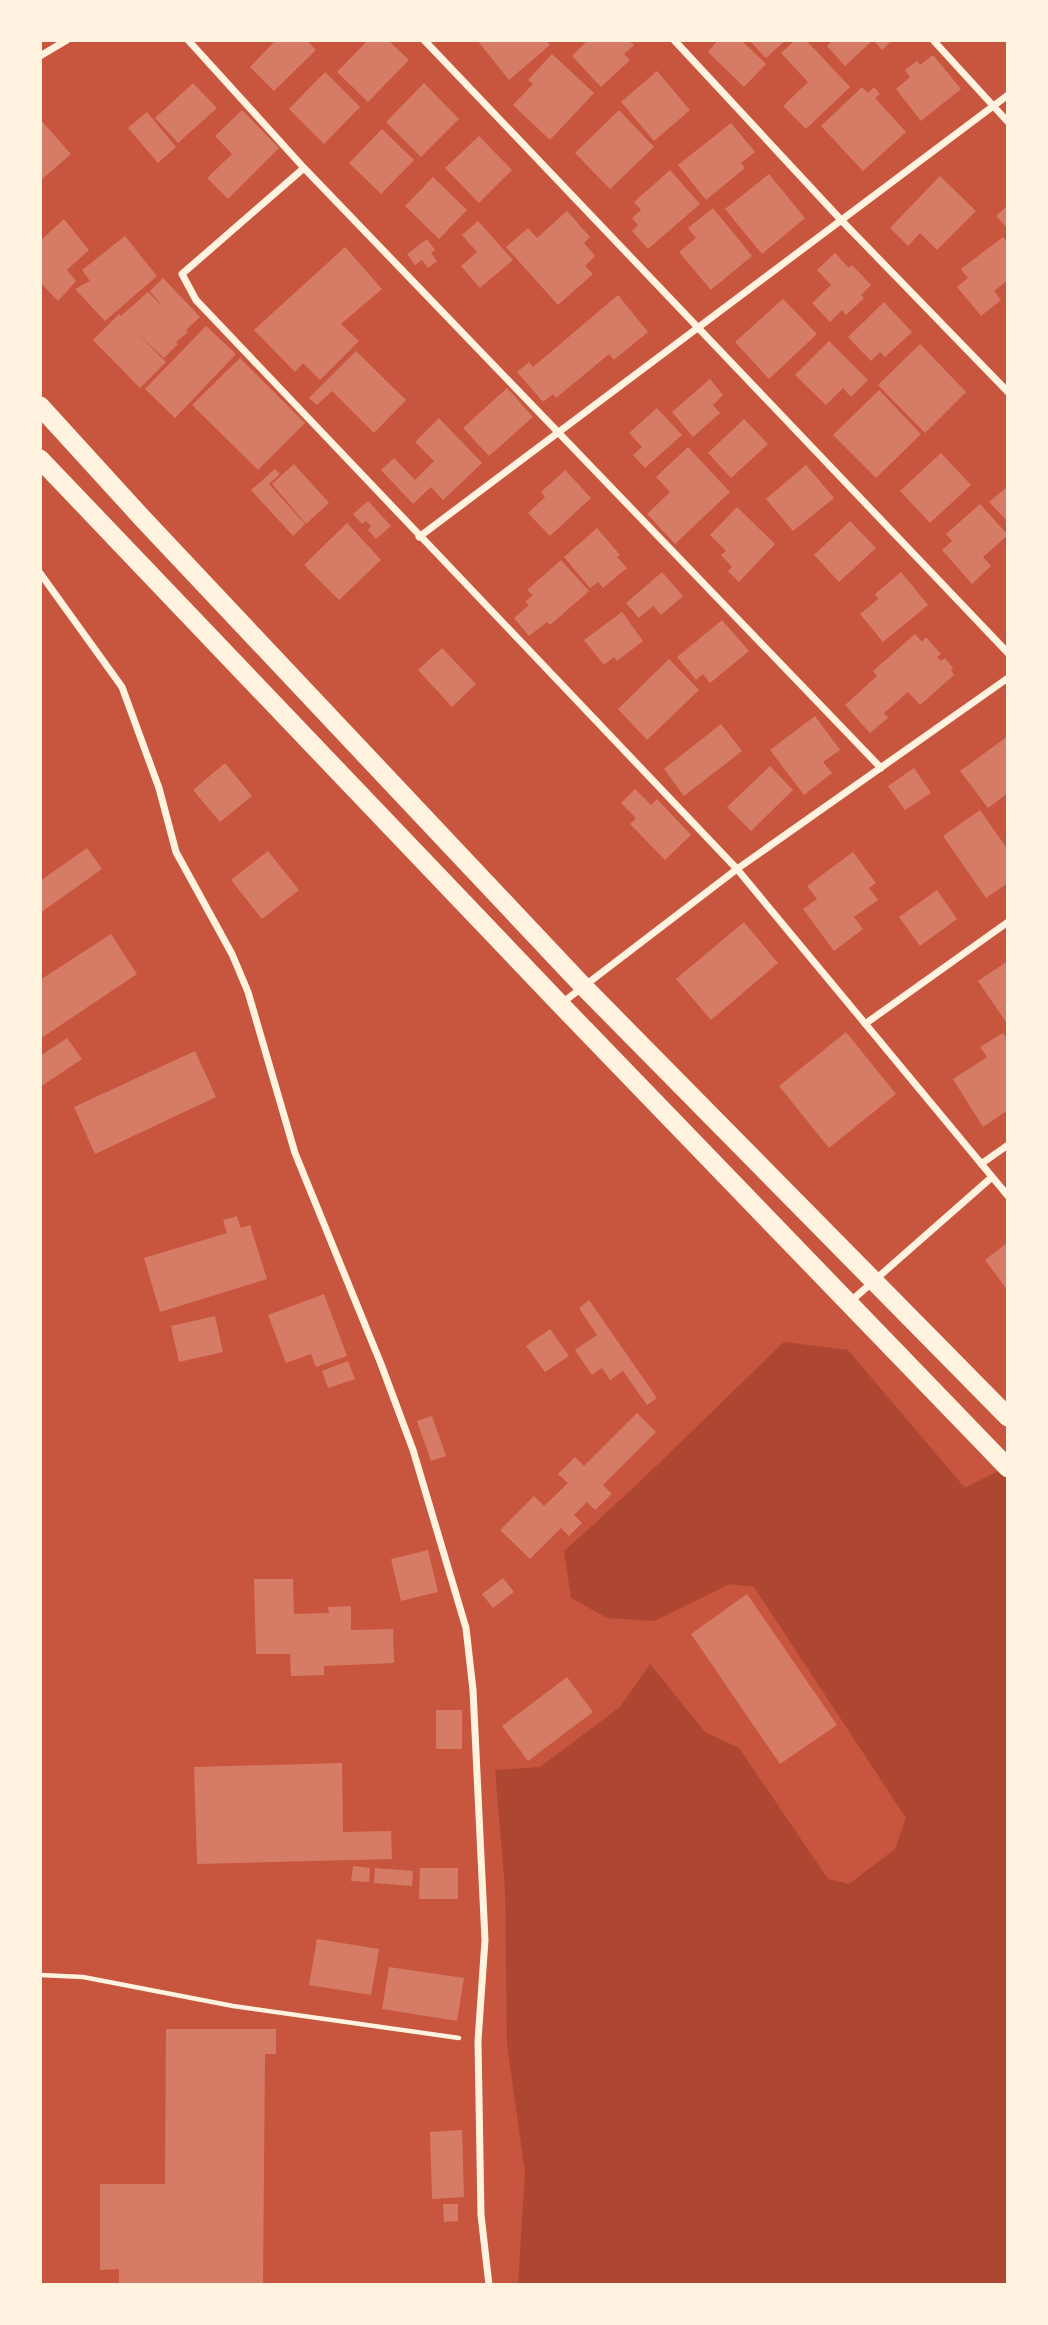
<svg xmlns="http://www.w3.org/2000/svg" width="1048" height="2325" font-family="'DM Sans',sans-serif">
<rect width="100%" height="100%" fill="#c8553d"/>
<!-- green -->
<path fill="#ae4732" d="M 784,1342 L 848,1350 L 965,1488 L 1008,1466 L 1008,2285 L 518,2285 L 525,2172 L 507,2045 L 505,1889 L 495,1770 L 540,1767 L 620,1707 L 650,1664 L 705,1732 L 739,1748 L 828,1879 L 849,1884 L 895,1849 L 906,1818 L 754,1587 L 730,1584 L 654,1621 L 607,1618 L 571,1598 L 564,1551 C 640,1484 711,1412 784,1342 Z"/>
<!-- building -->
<path fill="#d67c66" d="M 276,40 L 307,40 L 316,50 L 274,91 L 250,67 Z
M 368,40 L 388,40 L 409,60 L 368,102 L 337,72 Z
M 477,40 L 546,40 L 550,45 L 509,80 Z
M 588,40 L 629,40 L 634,45 L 624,54 L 630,60 L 601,87 L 572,56 Z
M 718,40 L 741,40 L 766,64 L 744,87 L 708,52 Z
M 749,40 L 786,40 L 766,58 Z
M 795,40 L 806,40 L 850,87 L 806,129 L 783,106 L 808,82 L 781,53 Z
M 833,40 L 892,40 L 882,50 L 873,40 L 845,66 L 827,46 Z
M 552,54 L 594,93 L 550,140 L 513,105 L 533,84 L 528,80 Z
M 933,55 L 961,89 L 921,121 L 896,89 L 910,77 L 905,70 L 917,61 L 920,65 Z
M 657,71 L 690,110 L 654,141 L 621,102 Z
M 325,72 L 360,107 L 324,144 L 289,109 Z
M 193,83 L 217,108 L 178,143 L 155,118 Z
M 424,83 L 459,119 L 421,157 L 386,122 Z
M 862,87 L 868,93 L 874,87 L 880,94 L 875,98 L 906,132 L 863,171 L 821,126 Z
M 242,110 L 279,148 L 228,199 L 207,178 L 232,154 L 215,136 Z
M 619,110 L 654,147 L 610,189 L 575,153 Z
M 147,112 L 176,147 L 158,163 L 128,128 Z
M 40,119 L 71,154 L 40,181 Z
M 731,123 L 755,152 L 741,163 L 745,168 L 706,200 L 678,165 Z
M 382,129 L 414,160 L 381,194 L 349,163 Z
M 479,136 L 512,170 L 479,203 L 445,168 Z
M 670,170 L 700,204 L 648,249 L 632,231 L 638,225 L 632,218 L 641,210 L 634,202 Z
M 769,174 L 805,218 L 762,254 L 725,209 Z
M 940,176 L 976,211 L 937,250 L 920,233 L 908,246 L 890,228 Z
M 433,177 L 467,210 L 439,239 L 405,206 Z
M 1008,205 L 1008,229 L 996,216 Z
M 713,208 L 752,256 L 711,290 L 679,252 L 696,238 L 688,228 Z
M 567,211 L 590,237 L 584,243 L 595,256 L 585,266 L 593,274 L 558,305 L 506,247 L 528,228 L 537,238 Z
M 64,219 L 89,250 L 67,270 L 76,281 L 58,301 L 40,282 L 40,241 Z
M 478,221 L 513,260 L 480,288 L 461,266 L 477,252 L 462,235 Z
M 125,236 L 157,276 L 105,321 L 75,289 L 90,281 L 82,270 Z
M 1003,237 L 1008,243 L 1008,280 L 994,291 L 1001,300 L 981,316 L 957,287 L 968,278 L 961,269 Z
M 427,239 L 435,250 L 431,253 L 437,261 L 428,268 L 422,260 L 415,265 L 407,254 Z
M 345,247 L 382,289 L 341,324 L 359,341 L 320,380 L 303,363 L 295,372 L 254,330 Z
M 835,253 L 849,268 L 852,265 L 871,285 L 861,295 L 864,298 L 846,315 L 842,310 L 830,322 L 812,303 L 831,285 L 817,270 Z
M 163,278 L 200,317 L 186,330 L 188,332 L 176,342 L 178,344 L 164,358 L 135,331 L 166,362 L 140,388 L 93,340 L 119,314 L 121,316 L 148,292 L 162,306 L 150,291 Z
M 618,295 L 648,332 L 614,360 L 609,354 L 556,398 L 553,394 L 543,402 L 517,372 L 529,362 L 533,367 Z
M 783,299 L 817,334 L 769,379 L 735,342 Z
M 884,302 L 912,332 L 885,357 L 880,352 L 871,361 L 848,337 Z
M 206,326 L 236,354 L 175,418 L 145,389 Z
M 829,341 L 868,380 L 851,397 L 843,388 L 826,405 L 795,375 Z
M 920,344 L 966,392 L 925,433 L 878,385 Z
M 356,351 L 406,400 L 374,433 L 332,391 L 317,405 L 309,398 Z
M 240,358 L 305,423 L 258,470 L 192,405 Z
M 710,379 L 723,395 L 713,405 L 720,413 L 693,437 L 672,412 Z
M 507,388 L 533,417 L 489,456 L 463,428 Z
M 879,390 L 921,434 L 876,478 L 833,435 Z
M 657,408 L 682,435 L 645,468 L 633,455 L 642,447 L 629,433 Z
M 439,418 L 482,463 L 443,500 L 431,487 L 413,504 L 381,470 L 394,458 L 415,480 L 434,461 L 415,442 Z
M 744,419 L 768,444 L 731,478 L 708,453 Z
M 688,447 L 730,492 L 675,544 L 647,514 L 670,492 L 656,477 Z
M 941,453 L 971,485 L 930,523 L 900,491 Z
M 294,464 L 329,503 L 306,524 L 272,484 Z
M 806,465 L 834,498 L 793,531 L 766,499 Z
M 275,469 L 280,474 L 269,484 L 305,524 L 293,536 L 251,490 Z
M 565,470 L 591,498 L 550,536 L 528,513 L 545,497 L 541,492 Z
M 1008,486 L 1008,522 L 989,502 Z
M 368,501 L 391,526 L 376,539 L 368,530 L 371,526 L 366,521 L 362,524 L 353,514 Z
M 980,504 L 1008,535 L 983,557 L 991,566 L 972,584 L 942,550 L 952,541 L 946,534 Z
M 737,507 L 775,544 L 739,582 L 728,571 L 732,567 L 721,555 L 726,551 L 710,535 Z
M 850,521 L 876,548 L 839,582 L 814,555 Z
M 347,523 L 381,560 L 339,600 L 304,565 Z
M 597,528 L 620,555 L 617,557 L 627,568 L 603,588 L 598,582 L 590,588 L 564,557 Z
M 561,560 L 589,591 L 550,625 L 547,622 L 529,636 L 514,618 L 529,605 L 525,602 L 533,595 L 527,590 Z
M 662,572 L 683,596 L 661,615 L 653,606 L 639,618 L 626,603 Z
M 901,572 L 928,605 L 883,642 L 860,614 L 878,599 L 875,594 Z
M 622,612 L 643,641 L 617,661 L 614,657 L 604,665 L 584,640 Z
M 722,620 L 749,651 L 710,683 L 703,674 L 696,680 L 677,657 Z
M 915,634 L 922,642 L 926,637 L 941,654 L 937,657 L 941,661 L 945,658 L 953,668 L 951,670 L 954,675 L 920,705 L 908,692 L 884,713 L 888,718 L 870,733 L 845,705 L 877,676 L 873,671 Z
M 442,648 L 476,684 L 452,707 L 418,670 Z
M 669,659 L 699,690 L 647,740 L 618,709 Z
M 815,716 L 840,750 L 823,762 L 832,773 L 804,795 L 770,750 Z
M 721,724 L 742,751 L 684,796 L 664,769 Z
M 1008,736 L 1008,793 L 988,808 L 960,771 Z
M 225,763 L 252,796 L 220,822 L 193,790 Z
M 770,766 L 793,790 L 751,831 L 727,807 Z
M 914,768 L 931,793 L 905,810 L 888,786 Z
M 635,789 L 651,805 L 657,799 L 691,835 L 665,860 L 630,824 L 636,818 L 621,803 Z
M 980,810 L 1008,850 L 1008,883 L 986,898 L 943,836 Z
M 87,848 L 102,869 L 40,913 L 40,881 Z
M 268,851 L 299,890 L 262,919 L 231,880 Z
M 853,852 L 876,883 L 869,888 L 878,900 L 854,917 L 863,929 L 834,951 L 803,909 L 817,899 L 807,886 Z
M 937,890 L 957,919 L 920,946 L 899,917 Z
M 744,922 L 778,963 L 711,1020 L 676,979 Z
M 111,934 L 137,974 L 40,1039 L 40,980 Z
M 1008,961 L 1008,1025 L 978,981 Z
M 846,1032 L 896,1094 L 829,1148 L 779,1086 Z
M 1003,1033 L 1008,1041 L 1008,1110 L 983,1127 L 953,1079 L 987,1057 L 980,1047 Z
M 67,1038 L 82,1059 L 40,1087 L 40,1056 Z
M 195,1051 L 216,1097 L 95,1154 L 74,1107 Z
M 237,1216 L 241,1228 L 250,1225 L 267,1279 L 160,1312 L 144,1258 L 227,1233 L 223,1220 Z
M 1008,1242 L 1008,1291 L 985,1260 Z
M 324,1294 L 347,1356 L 316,1367 L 311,1354 L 286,1363 L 268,1315 Z
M 589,1300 L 657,1398 L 647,1405 L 623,1371 L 610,1380 L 602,1368 L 592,1375 L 575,1350 L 597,1335 L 579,1308 Z
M 215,1316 L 223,1352 L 179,1362 L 171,1326 Z
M 550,1329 L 569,1356 L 545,1372 L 526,1346 Z
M 348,1361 L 355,1379 L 328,1388 L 322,1371 Z
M 637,1413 L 656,1432 L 603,1485 L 612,1494 L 595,1510 L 587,1502 L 574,1515 L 582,1523 L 569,1536 L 561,1528 L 530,1559 L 500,1530 L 534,1496 L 544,1506 L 568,1483 L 558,1474 L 575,1457 L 584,1466 Z
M 432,1416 L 446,1456 L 431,1461 L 417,1421 Z
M 428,1550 L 438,1592 L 401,1601 L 391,1559 Z
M 503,1578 L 514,1592 L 493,1608 L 482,1594 Z
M 254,1579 L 293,1579 L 294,1614 L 329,1613 L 328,1607 L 351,1606 L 351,1630 L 393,1629 L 394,1663 L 324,1666 L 324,1675 L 291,1676 L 290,1654 L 256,1654 Z
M 747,1594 L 837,1725 L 780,1764 L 691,1634 Z
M 567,1677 L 593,1712 L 528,1761 L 502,1726 Z
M 436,1710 L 462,1710 L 462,1749 L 436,1749 Z
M 342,1763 L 343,1832 L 391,1831 L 392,1859 L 197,1864 L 194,1767 Z
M 353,1866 L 370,1868 L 369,1882 L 351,1881 Z
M 375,1868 L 413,1871 L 412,1886 L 374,1883 Z
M 420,1868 L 458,1868 L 458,1899 L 419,1899 Z
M 317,1939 L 379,1949 L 371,1995 L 309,1985 Z
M 389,1967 L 464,1978 L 457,2021 L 382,2009 Z
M 166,2029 L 276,2029 L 276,2054 L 265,2054 L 263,2285 L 119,2285 L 119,2269 L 100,2270 L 100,2184 L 165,2184 Z
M 462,2130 L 464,2197 L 432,2199 L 430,2132 Z
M 443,2204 L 458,2204 L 458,2221 L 444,2222 Z"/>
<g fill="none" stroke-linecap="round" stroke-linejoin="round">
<!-- path -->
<path stroke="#fff3e0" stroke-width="4.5" d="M 40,1975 L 83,1977 L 233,2006 L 459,2038"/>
<!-- minor -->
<path stroke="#fff3e0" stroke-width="7" d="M 188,40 L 304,168 L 182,274 L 196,300 L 737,869 L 1008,1196
M 424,40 L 1008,653
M 674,40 L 842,221 L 1008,392
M 933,40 L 1008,122
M 40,56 L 67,40
M 304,168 L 881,768
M 419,537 L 1008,95
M 40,573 L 122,687 L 159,788 L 176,852 L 232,954 L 248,992 L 295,1153 L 381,1364 L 413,1450 L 466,1628 L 473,1690 L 485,1940 L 478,2041 L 481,2215 L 489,2285
M 562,1003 L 737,869 L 1008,678
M 865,1024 L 1008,922
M 981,1164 L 1008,1145
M 851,1301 L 992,1177"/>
<!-- trunk -->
<path stroke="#fff3e0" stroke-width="19" d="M 40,406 L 144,520 L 583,986 L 1008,1417
M 40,459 L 560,1004 L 1008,1468"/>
</g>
<!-- border -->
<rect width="1048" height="2325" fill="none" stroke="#fff3e0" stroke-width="84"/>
</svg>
